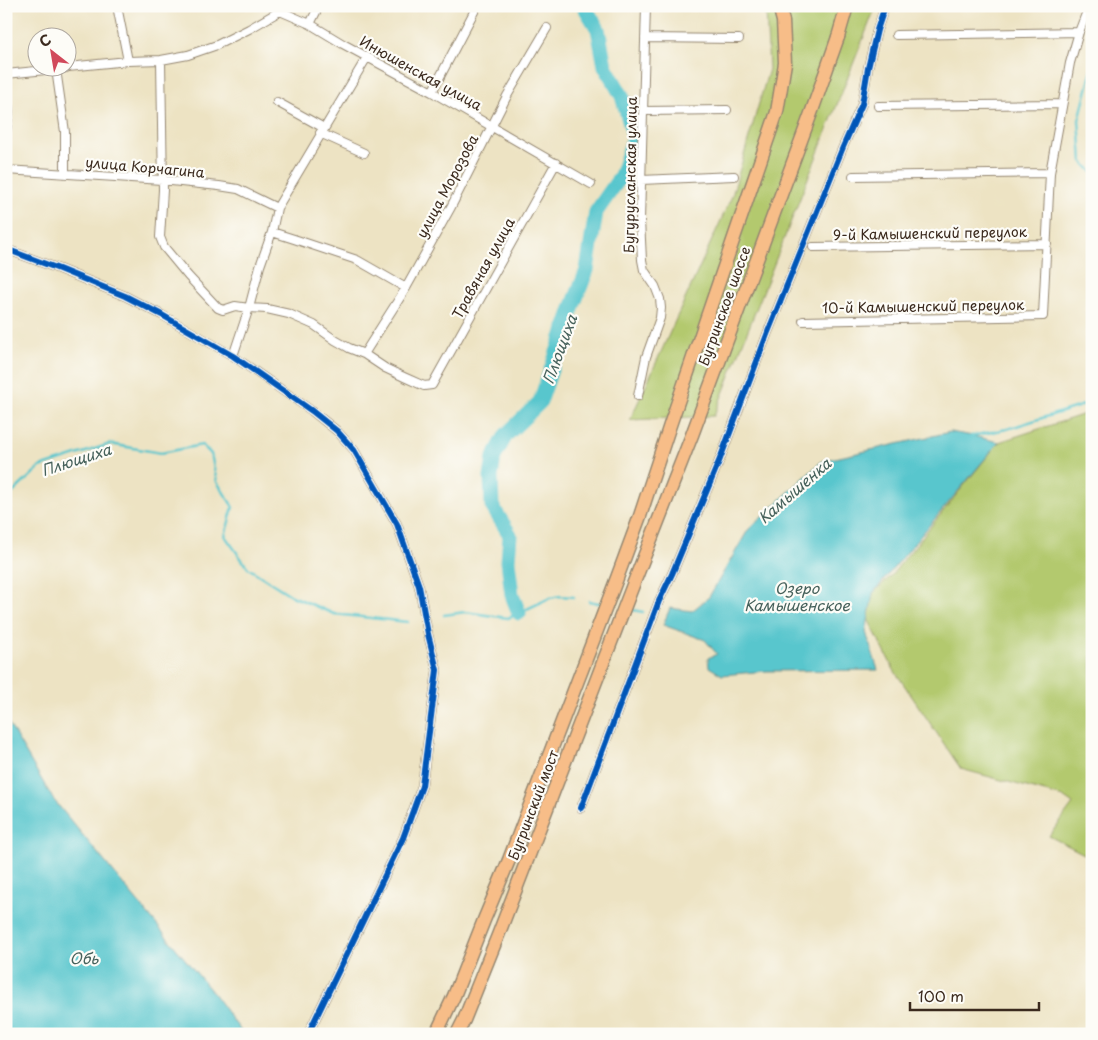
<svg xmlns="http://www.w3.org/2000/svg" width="1098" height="1040" font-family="'Playpen Sans',sans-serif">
<rect width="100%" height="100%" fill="#fdfcf7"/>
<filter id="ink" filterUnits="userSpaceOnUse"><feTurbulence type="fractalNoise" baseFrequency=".02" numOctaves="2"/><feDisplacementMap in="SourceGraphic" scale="10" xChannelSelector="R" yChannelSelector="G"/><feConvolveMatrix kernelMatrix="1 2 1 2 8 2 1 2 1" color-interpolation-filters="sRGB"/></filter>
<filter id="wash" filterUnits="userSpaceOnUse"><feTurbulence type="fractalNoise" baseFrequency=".0096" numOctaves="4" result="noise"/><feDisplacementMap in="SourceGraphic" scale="20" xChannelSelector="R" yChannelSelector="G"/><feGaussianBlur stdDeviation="1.12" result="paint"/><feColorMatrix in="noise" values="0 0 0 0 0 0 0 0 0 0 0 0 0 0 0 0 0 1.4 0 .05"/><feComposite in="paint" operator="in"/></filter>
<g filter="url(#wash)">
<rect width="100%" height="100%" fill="#ede3c3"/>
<!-- green -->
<path fill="#b3c96e" stroke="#777a46" d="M 764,6 L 876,6 L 714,416 L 630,420 L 732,196 L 769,69 L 766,11 Z
M 1092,405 L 1092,858 L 1049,836 L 1073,804 L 1063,797 L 961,769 L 894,670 L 868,619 L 873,593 L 890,577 L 999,442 L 1082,415 Z"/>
<!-- water -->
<path fill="#59c6cd" stroke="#4a7876" d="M 950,432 L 973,436 L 999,442 L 873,593 L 866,632 L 878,670 L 766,671 L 722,675 L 709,667 L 708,658 L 717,654 L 705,640 L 663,625 L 670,608 L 692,611 L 709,597 L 748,530 L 822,461 Z
M 6,719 L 53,799 L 213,993 L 243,1034 L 6,1034 Z"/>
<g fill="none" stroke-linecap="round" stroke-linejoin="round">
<!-- stream -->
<path stroke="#59c6cd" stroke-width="2.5" d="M 1092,70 L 1079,120 L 1082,161 L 1092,172
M 971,436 L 1007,429 L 1087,404 L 1092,397
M 6,499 L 40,467 L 110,444 L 161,453 L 202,445 L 211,454 L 217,482 L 233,507 L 225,536 L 248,568 L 292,596 L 334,614 L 408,622
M 6,543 L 6,549
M 589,601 L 603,604
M 628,609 L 643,612
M 444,615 L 465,612 L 508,618 L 550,598 L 560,596 L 574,597"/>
<!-- river -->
<path stroke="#59c6cd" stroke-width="15" d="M 519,613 L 512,595 L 508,561 L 510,535 L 492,506 L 491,477 L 494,457 L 506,435 L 540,402 L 574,303 L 587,270 L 596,212 L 621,176 L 634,138 L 622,96 L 605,66 L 598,29 L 584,6"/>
</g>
</g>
<g filter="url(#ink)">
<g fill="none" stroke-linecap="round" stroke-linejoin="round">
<defs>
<path id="minor" d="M 117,6 L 128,61
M 273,6 L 280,11 L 310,24 L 343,44 L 432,92 L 591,184
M 310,24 L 319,6
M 896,35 L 1079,32
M 645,38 L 739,39
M 161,60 L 163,190 L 160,237 L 164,247 L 188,276 L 218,308 L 223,310 L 235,306 L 249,308 L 267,309 L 289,314 L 314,325 L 335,340 L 349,348 L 364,354 L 385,368 L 404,377 L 424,386 L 432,385 L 556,163
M 68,67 L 128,61 L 161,60 L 188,55 L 217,45 L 249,29 L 280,11
M 56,69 L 65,132 L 65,173
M 6,74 L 66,68
M 6,88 L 9,112 L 6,132
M 432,92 L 477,6
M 277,102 L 324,128
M 878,106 L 1062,104
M 644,111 L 727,110
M 320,133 L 364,153
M 6,170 L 162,180 L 219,186 L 238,189 L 277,208
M 853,176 L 1050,173
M 641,180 L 734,176
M 272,232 L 294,239 L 357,260 L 406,288
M 813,247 L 1047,244
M 6,249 L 59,269 L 125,296 L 162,315 L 233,356 L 312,411 L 337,431 L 354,450 L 397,524 L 419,586 L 428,634 L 437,670 L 422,786 L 403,838 L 308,1034
M 803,321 L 1043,316 L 1050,173 L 1070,63 L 1079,32 L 1089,6
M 364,354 L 406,288 L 451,207 L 507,96 L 547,28
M 233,356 L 249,308 L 260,266 L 272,232 L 277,208 L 367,57
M 638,396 L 646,357 L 660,318 L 661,308 L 660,299 L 655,286 L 644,270 L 642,260 L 640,220 L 646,6
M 581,808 L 659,601 L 672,574 L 720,459 L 768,332 L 843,147 L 862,104 L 868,68 L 877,30 L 885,6"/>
<path id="primary" d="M 436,1034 L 454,996 L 484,920 L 509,860 L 617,578 L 640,516 L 670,425 L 777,112 L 785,63 L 783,21 L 779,6
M 457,1034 L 464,1020 L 499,933 L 633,585 L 692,435 L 813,108 L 838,37"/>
<path id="trunk" d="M 838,37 L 847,6"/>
</defs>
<!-- minor casing -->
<use href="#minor" stroke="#948670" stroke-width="10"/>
<!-- primary casing -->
<use href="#primary" stroke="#948670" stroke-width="15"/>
<!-- trunk casing -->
<use href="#trunk" stroke="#948670" stroke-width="15"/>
<!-- minor -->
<use href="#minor" stroke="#fff" stroke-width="8"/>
<!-- primary -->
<use href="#primary" stroke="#f7bd88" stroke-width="12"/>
<!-- trunk -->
<use href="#trunk" stroke="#f7bd88" stroke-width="12"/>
<defs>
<path id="cycleway" d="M 6,249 L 59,269 L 125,296 L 162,315 L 233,356 L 312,411 L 337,431 L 354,450 L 397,524 L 419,586 L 428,634 L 437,670 L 422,786 L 403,838 L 308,1034
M 581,808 L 659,601 L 672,574 L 720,459 L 768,332 L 843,147 L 862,104 L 868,68 L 877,30 L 885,6"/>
</defs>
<!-- cycleway casing -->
<use href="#cycleway" stroke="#fdfcf7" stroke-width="9"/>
<!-- cycleway -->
<use href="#cycleway" stroke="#0057b8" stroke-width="6"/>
</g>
</g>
<g text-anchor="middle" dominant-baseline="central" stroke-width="4.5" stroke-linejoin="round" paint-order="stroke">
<!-- street labels -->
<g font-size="14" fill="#3b2a1e" stroke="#fdfcf7">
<text transform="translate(421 73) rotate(29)">Инюшенская улица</text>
<text transform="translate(145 167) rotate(5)">улица Корчагина</text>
<text transform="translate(630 175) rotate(-89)">Бугурусланская улица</text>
<text transform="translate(447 186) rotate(-62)">улица Морозова</text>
<text transform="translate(930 233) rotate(-1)">9-й Камышенский переулок</text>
<text transform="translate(483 268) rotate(-61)">Травяная улица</text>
<text transform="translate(724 306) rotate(-70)">Бугринское шоссе</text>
<text transform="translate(923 306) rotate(-1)">10-й Камышенский переулок</text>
<text transform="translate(533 805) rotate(-69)">Бугринский мост</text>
</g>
<!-- water labels -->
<g font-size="15" font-style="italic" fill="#46615b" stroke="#fdfcf7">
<text transform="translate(559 349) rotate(-70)">Плющиха</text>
<text transform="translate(76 459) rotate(-18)">Плющиха</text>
<text transform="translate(794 490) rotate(-41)">Камышенка</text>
<text x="797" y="587">Озеро<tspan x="797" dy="17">Камышенское</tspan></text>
<text x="84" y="957">Обь</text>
</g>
</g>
<!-- margin -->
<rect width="1098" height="1040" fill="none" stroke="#fdfcf7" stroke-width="25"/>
<!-- north arrow -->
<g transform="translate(52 52) rotate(329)"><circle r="24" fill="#fdfcf7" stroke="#afa8a0"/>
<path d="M0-4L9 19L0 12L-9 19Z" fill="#d1495b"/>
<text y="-8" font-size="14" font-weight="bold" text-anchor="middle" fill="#3b2a1e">С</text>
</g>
<!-- scale -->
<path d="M910 1002v8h129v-8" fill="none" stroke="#3b2a1e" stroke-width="2.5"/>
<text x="918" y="1002" font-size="15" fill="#3b2a1e" stroke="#fdfcf7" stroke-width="4" paint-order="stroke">100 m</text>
</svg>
